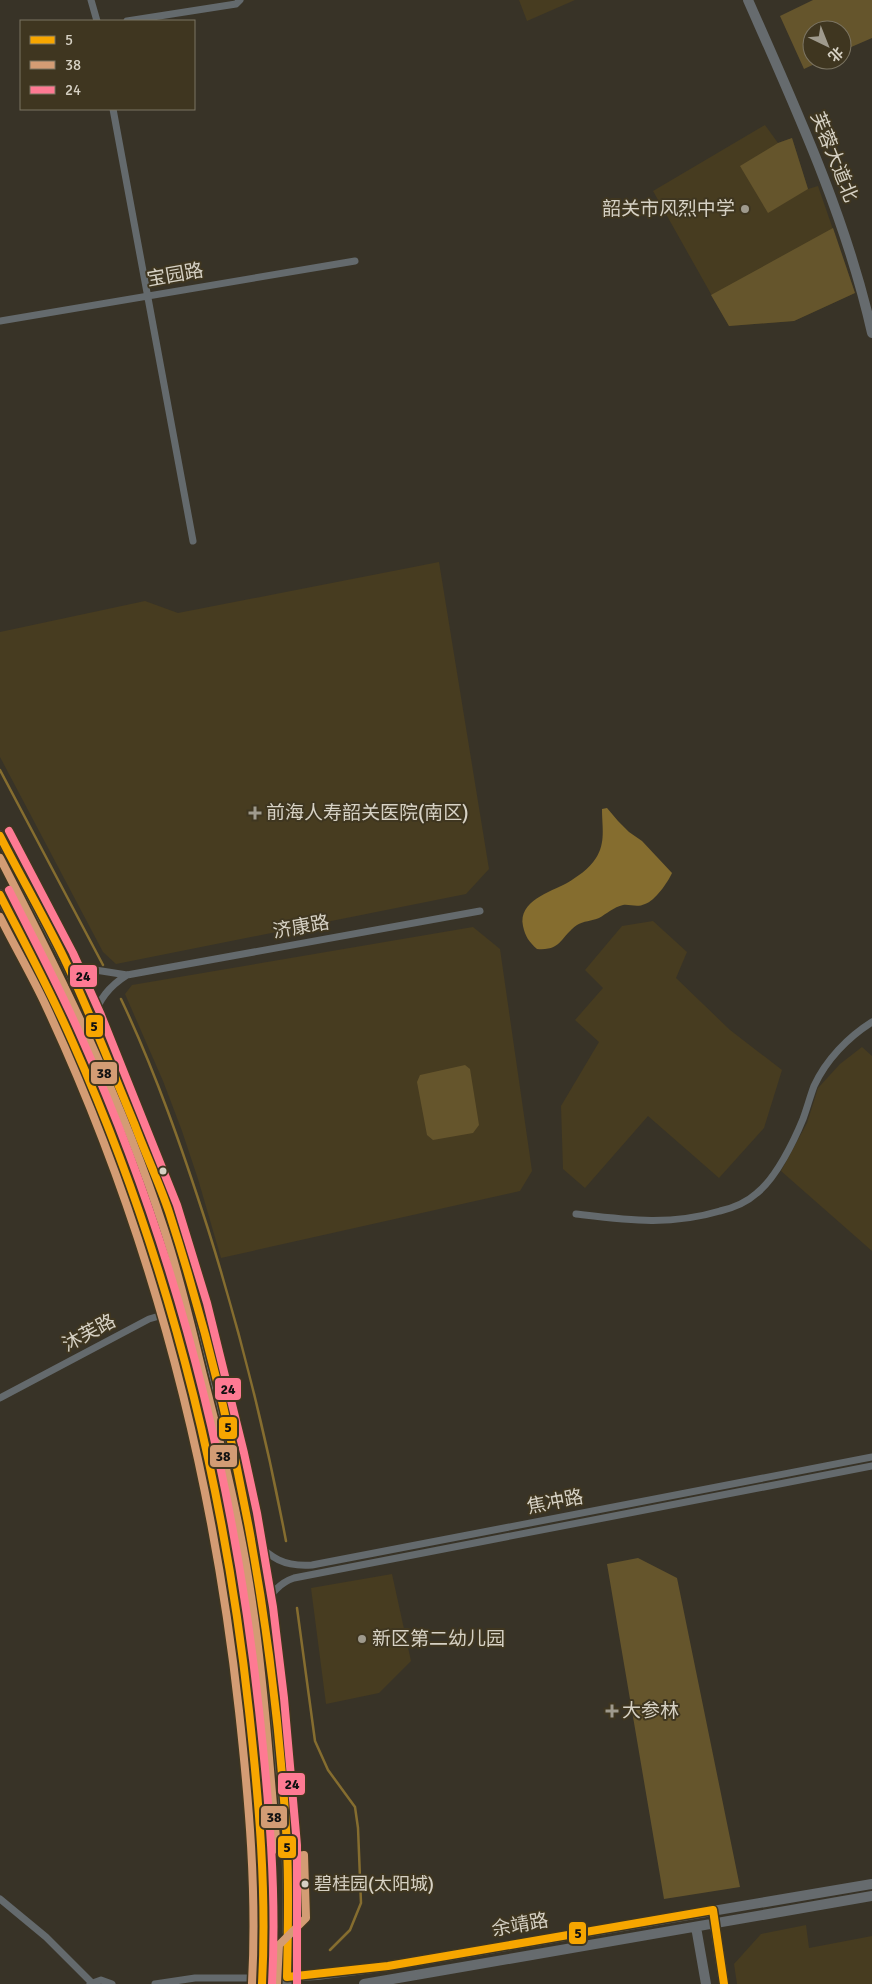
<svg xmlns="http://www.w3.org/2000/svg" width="872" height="1984" font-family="Signika,'Noto Sans SC',sans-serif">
<rect width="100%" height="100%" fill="#383327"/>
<!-- built -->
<path fill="#473c20" d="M 519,0 L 575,0 L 527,21 Z
M 765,125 L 778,143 L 792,138 L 808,189 L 818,186 L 855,293 L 794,321 L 729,326 L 653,191 Z
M 439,562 L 489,869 L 466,894 L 116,964 L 103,952 L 0,757 L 0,632 L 145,601 L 178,613 Z
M 653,921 L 687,952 L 676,978 L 730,1030 L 782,1070 L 764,1128 L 719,1178 L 648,1116 L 585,1188 L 563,1169 L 561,1106 L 599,1042 L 575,1020 L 603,988 L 585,970 L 622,926 Z
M 473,927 L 500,949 L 532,1171 L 520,1191 L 221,1258 L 198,1179 L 182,1131 L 163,1081 L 125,994 L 132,985 Z
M 862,1047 L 872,1056 L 872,1251 L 781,1171 L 807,1123 L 818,1088 L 840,1064 Z
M 392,1574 L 411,1661 L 379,1693 L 326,1704 L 311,1588 Z
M 806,1925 L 809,1948 L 872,1936 L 872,1984 L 737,1984 L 734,1964 L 761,1934 Z"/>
<!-- green -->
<path fill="#65552c" d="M 813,0 L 872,0 L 872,38 L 842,51 L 842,30 L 812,30 L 812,60 L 823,60 L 804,69 L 780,16 Z
M 792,138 L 808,189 L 768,213 L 740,166 L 778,143 Z
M 833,228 L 855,293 L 794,321 L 729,326 L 711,295 Z
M 465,1065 L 470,1069 L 479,1125 L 473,1133 L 433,1140 L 427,1135 L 417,1082 L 420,1075 Z
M 638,1558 L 677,1578 L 740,1887 L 664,1899 L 607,1564 Z"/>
<!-- water -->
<path fill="#856d2f" d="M 607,808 L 618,821 L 629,832 L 642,841 L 672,873 C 668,882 655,901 645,904 C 637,908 630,904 623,905 C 614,907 606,914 599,918 C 592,921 583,921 577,925 C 560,937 562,951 537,949 C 529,942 525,936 523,926 C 518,901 550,892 567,883 C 577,877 589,869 596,858 C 606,843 602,827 602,809 Z"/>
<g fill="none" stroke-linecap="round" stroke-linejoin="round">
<!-- stream -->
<path stroke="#856d2f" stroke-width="2.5" d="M 0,770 L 103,965
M 121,999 C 156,1073 183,1151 208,1229 C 240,1331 266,1435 286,1541
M 297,1608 L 315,1741 L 328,1770 L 355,1807 L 358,1828 L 361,1903 L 350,1930 L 330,1950"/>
<!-- minor -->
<path stroke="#646a6d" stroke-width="7" d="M 91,0 L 97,21
M 127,21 L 236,4 L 240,0
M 113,109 L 193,541
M 0,321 L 355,261
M 64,959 L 89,969 L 127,975 L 480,911
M 92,1019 C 100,999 108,987 127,975
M 576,1214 C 627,1220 670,1226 720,1211 C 733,1208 747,1202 757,1193 C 776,1178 794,1141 803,1119 C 807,1108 810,1097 814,1086 C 826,1060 848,1037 872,1022
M 0,1398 L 149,1319 L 197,1305
M 251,1539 C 272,1558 283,1567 312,1565 L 872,1457
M 263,1607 C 271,1594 279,1583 294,1578 L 872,1466
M 0,1899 L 46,1937 L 92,1983
M 90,1984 L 101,1980 L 112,1984
M 155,1984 L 195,1978 L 262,1978"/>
<!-- secondary -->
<path stroke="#666b6e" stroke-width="10" d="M 748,0 C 796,109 846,217 872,333
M 714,1919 L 724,1984
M 696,1927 L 706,1984
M 262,1978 L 317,1975 L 388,1966 L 872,1884
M 364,1984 L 872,1896"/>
<!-- primary -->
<path stroke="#676968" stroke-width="11" d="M 0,836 L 64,958 L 92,1019 L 168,1209 L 197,1305 L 234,1455 L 247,1515 L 263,1608 L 274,1699 L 287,1846 L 288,1894 L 287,1984
M 0,895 C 18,931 38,966 55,1002 C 107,1115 153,1239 185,1359 C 213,1460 229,1563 244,1666 C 250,1715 255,1764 259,1814 C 263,1870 266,1928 262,1984"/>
<defs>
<path id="bus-1" d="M 0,836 C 21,877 44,917 64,958 C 90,1012 111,1068 134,1123 C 145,1153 159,1182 169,1212 C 235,1417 275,1631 287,1845 C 289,1889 288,1933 287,1977 L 388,1966 L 713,1910 L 724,1984
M 0,895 C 25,944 51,992 73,1043 C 167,1255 224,1481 249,1711 C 259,1802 267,1893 262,1984"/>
<path id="bus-2" d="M 0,858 C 62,978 122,1100 164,1229 C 180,1277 191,1326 203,1375 C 223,1453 242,1530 253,1609 C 265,1688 269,1768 277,1848 C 282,1859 294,1856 304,1855 L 306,1918 L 279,1945 L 277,1984
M 0,917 C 15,947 32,976 46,1006 C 150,1229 212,1467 239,1711 C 249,1802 257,1893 252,1983"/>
<path id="bus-3" d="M 9,831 L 73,953 L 101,1015 L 177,1205 L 207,1303 L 244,1453 L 257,1513 L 273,1607 L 284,1698 L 297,1845 L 297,1984
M 9,890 C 34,940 60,988 82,1039 C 177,1252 234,1479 259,1710 C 269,1801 277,1893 272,1984"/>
</defs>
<!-- bus-1 casing -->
<use href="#bus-1" stroke="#3f3620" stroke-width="11"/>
<!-- bus-2 casing -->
<use href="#bus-2" stroke="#3f3620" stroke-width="11"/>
<!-- bus-3 casing -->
<use href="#bus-3" stroke="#3f3620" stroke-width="11"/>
<!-- bus-1 -->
<use href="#bus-1" stroke="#f7a600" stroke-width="8"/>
<!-- bus-2 -->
<use href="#bus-2" stroke="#d39c74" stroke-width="8"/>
<!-- bus-3 -->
<use href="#bus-3" stroke="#fe7a93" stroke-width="8"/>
</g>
<!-- markers -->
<g fill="#9f9a8d" stroke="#3f3620" stroke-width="2">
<circle cx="745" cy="209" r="5"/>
<path d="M252.5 805.5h5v5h5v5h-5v5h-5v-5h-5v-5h5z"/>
<circle cx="362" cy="1639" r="5"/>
<path d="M609.5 1703.5h5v5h5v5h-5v5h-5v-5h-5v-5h5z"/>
</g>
<g fill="#d6d1c4" stroke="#3f3620" stroke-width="2">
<circle cx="163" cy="1171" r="4.5"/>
<circle cx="305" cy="1884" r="4.5"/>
</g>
<g text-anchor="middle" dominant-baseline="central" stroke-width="4" stroke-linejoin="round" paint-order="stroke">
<!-- bus labels -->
<g font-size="18" fill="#d6d1c4" stroke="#3f3620" text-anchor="start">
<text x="314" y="1884">碧桂园(太阳城)</text>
</g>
<!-- street labels -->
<g font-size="19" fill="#d6d1c4" stroke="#3f3620">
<text transform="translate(834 157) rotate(68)">芙蓉大道北</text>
<text transform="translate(175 275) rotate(-10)">宝园路</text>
<text transform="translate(301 927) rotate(-10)">济康路</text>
<text transform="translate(89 1333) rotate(-28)">沐芙路</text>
<text transform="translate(555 1502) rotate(-11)">焦冲路</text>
<text transform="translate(520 1925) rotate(-10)">余靖路</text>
</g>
<!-- poi labels -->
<g font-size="19" fill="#d6d1c4" stroke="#3f3620" text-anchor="start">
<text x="735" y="209" text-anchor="end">韶关市风烈中学</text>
<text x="266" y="813">前海人寿韶关医院(南区)</text>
<text x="372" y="1639">新区第二幼儿园</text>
<text x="622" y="1711">大参林</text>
</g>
</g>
<g stroke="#3f3620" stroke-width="2">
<rect x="69" y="964" width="29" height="24" rx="5" fill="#fe7a93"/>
<rect x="85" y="1014" width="19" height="24" rx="5" fill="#f7a600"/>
<rect x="90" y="1061" width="28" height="24" rx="5" fill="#d39c74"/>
<rect x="214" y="1377" width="28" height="24" rx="5" fill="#fe7a93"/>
<rect x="218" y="1416" width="20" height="24" rx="5" fill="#f7a600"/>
<rect x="209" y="1444" width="29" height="24" rx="5" fill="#d39c74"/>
<rect x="277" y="1772" width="29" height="24" rx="5" fill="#fe7a93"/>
<rect x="260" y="1805" width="28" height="24" rx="5" fill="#d39c74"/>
<rect x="277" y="1835" width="20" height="24" rx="5" fill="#f7a600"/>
<rect x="568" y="1921" width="19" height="24" rx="5" fill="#f7a600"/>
</g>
<g font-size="14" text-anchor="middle" font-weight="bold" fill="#111">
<text x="83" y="981">24</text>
<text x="94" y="1031">5</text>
<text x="104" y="1078">38</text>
<text x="228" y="1394">24</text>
<text x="228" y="1432">5</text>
<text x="223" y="1461">38</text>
<text x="292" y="1789">24</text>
<text x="274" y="1822">38</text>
<text x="287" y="1852">5</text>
<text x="578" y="1938">5</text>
</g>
<!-- legend -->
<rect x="20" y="20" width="175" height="90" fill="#3f3620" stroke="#7b7462"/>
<rect x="30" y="36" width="25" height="8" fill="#f7a600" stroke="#7b7462"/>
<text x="65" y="45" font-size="15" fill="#d6d1c4">5</text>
<rect x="30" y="61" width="25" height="8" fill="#d39c74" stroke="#7b7462"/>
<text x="65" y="70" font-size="15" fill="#d6d1c4">38</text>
<rect x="30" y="86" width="25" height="8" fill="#fe7a93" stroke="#7b7462"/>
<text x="65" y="95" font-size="15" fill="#d6d1c4">24</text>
<!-- north arrow -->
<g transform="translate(827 45) rotate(137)"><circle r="24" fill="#3f3620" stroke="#7b7462"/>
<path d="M0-4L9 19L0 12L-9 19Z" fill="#9f9a8d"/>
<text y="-8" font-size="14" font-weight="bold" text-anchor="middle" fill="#d6d1c4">北</text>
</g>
</svg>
